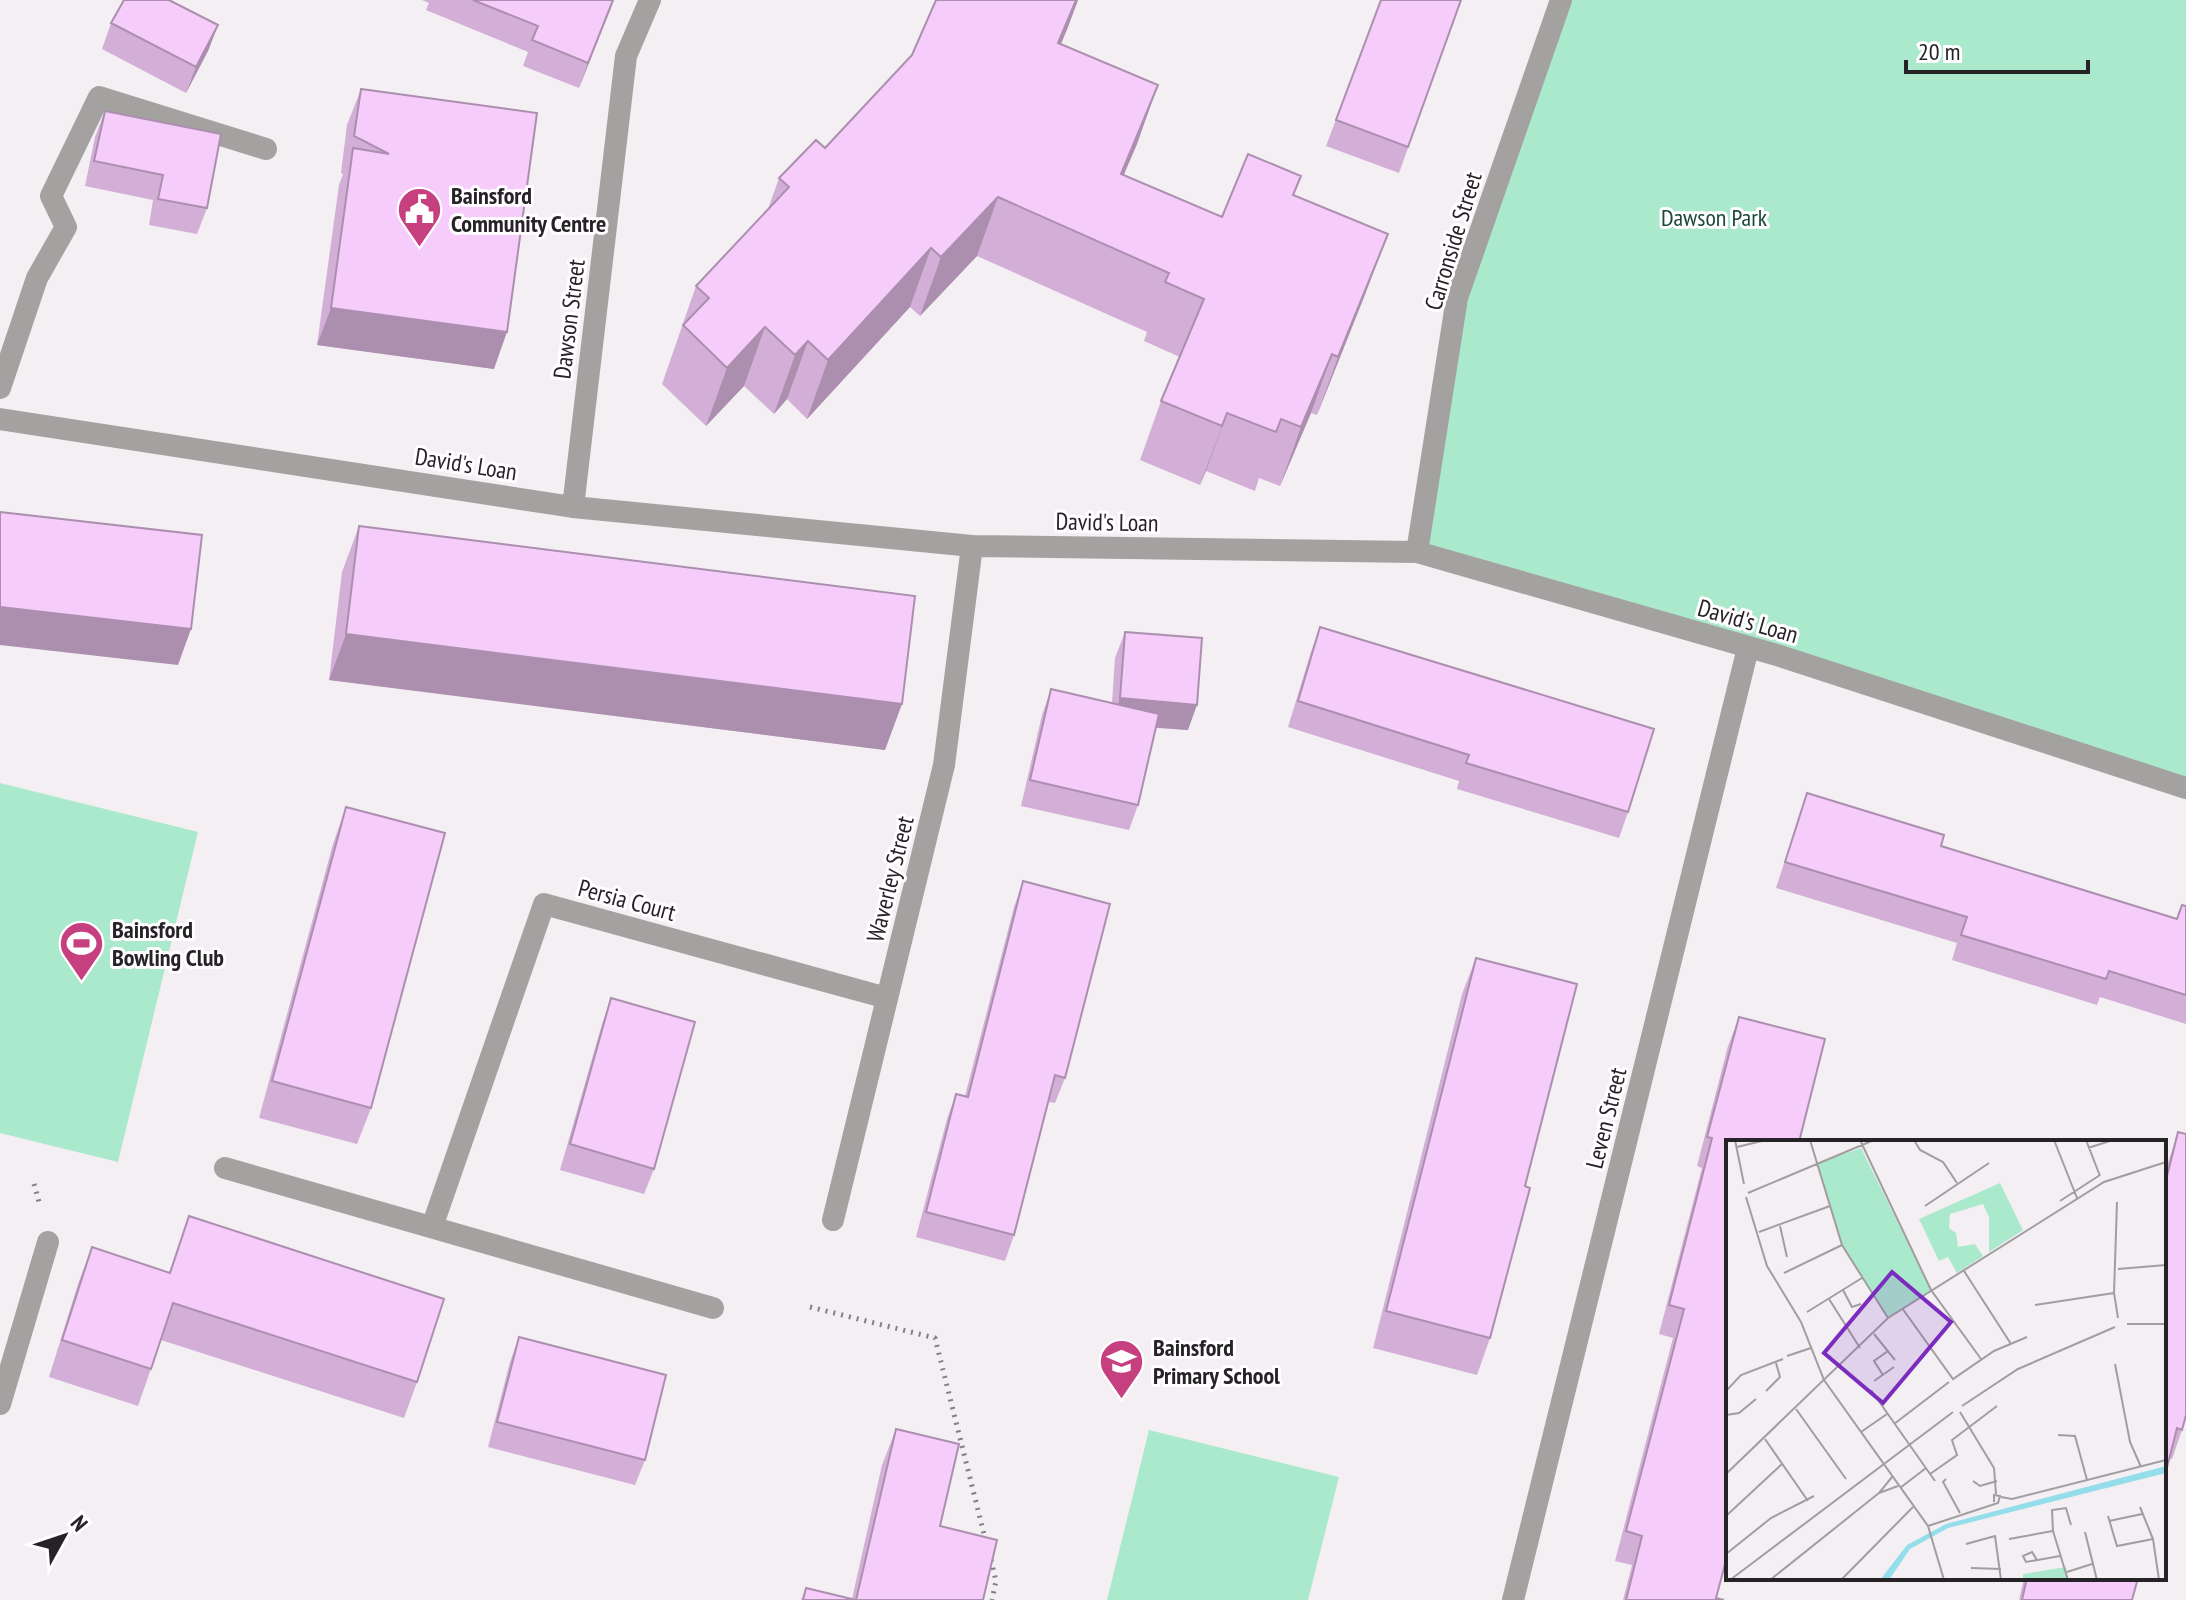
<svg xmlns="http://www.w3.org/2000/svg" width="2186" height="1600" font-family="'PT Sans Narrow',sans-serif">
<rect width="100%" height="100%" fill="#f3eff3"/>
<!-- green -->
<path fill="#abe9cc" d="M 1561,0 L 2186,0 L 2186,788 L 1417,552 L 1457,298 Z
M 0,783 L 198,832 L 118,1162 L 0,1133 Z
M 1149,1430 L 1339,1477 L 1308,1600 L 1107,1600 Z"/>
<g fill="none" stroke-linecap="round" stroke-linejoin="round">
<!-- path -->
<path stroke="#838083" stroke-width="5" stroke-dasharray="2 6" stroke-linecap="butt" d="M 34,1184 L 39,1202
M 810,1307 L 935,1338 L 986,1542
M 991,1560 L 996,1581 L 992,1600"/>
<!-- service -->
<path stroke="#a4a2a0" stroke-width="22" d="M 0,388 L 37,278 L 66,227 L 51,196 L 99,97 L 266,149"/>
<!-- minor -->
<path stroke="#a4a2a0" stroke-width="22" d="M 0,419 L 573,507 L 972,546 L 1417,552 L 1780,656 L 2186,788
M 573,507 L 626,56 L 650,0
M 1417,552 L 1457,298 L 1561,0
M 225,1168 L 713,1308
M 833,1220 L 944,765 L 972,546
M 432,1227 L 544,904 L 887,998
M 0,1404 L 48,1242
M 1513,1600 L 1748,648"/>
</g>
<!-- wall -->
<path fill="#d3afd7" d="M 422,0 L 614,0 L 579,88 L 523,66 L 528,52 L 426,10 L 429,3 Z
M 936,0 L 1078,0 L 1061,44 L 1137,144 L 1123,175 L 1222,217 L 1294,195 L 1366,292 L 1317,415 L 1311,413 L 1280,486 L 1259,478 L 1255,491 L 1206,471 L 1200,485 L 1140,460 L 1161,401 L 1180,357 L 1144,341 L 1147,332 L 977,256 L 920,316 L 910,307 L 807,419 L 787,399 L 774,414 L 744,386 L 706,426 L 662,384 L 696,286 L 768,209 L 779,178 L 825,148 L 912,55 Z
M 1381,0 L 1461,0 L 1399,173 L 1326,146 Z
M 111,23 L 218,25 L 208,51 L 186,93 L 102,49 Z
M 361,89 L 494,369 L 317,345 L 339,185 L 343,174 L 341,173 L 347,125 Z
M 105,111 L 207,208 L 197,234 L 149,225 L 153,200 L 85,186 L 95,137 Z
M 359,526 L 885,750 L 329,680 L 342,572 Z
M 1320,627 L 1628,812 L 1619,838 L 1457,789 L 1459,781 L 1288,727 L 1311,652 Z
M 1125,632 L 1188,730 L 1156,728 L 1138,805 L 1129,830 L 1021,806 L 1042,715 L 1051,689 L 1112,703 L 1115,658 Z
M 1807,793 L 1941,846 L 2177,919 L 2182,905 L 2186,906 L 2186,1024 L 2100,997 L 2097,1005 L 1952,960 L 1957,943 L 1776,888 Z
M 346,807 L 371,1108 L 357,1144 L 259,1118 L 333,844 Z
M 1023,881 L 1065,1078 L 1055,1103 L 1049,1102 L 1014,1235 L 1005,1261 L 916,1237 L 947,1119 L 956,1094 L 965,1096 L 1014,907 Z
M 1476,958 L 1490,1338 L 1477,1375 L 1373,1348 L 1462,994 Z
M 611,998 L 654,1169 L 644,1194 L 560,1170 L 602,1024 Z
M 1739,1017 L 1728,1142 L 1716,1598 L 1724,1600 L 1623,1600 L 1632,1565 L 1615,1561 L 1673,1338 L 1659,1334 L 1702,1168 L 1697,1166 L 1728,1046 Z
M 2178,1132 L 2182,1430 L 2172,1459 L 2169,1458 L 2164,1479 L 2164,1175 Z
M 189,1216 L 417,1382 L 404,1418 L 161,1340 L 138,1406 L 49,1377 L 78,1284 L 92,1247 L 169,1273 Z
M 519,1337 L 645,1460 L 635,1485 L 488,1447 L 510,1362 Z
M 896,1429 L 940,1526 L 983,1600 L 801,1600 L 806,1588 L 852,1599 L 882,1465 Z
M 2024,1578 L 2138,1578 L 2132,1600 L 2019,1600 Z"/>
<!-- shaded-wall -->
<path fill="#ac8faf" d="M 613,0 L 612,5 L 579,88 L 588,63 Z
M 1076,0 L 1078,0 L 1068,27 L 1037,102 L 1058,43 Z
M 218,25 L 208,51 L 186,93 L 196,67 Z
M 1158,85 L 1137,144 L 1099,233 L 1121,174 Z
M 998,197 L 977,256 L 920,316 L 941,257 Z
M 1388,234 L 1366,292 L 1317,415 L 1338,357 Z
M 931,248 L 910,307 L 807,419 L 828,360 Z
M 331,308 L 507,332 L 494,369 L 317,345 Z
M 765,327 L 744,386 L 706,426 L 727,368 Z
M 808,341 L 787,399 L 774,414 L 795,355 Z
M 1332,354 L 1311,413 L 1280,486 L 1301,427 Z
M 1227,413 L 1206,471 L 1200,485 L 1222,426 Z
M 0,607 L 191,629 L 178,665 L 0,645 Z
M 346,634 L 902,704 L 885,750 L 329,680 Z
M 1120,698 L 1197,705 L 1188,730 L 1111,724 Z"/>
<!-- building -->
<path fill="#f5ccfa" stroke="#ac8faf" stroke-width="2" d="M 124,0 L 169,0 L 218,25 L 196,67 L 111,23 Z
M 473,0 L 613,0 L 588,63 L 532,40 L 538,26 Z
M 936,0 L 1076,0 L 1058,43 L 1158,85 L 1121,174 L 1222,217 L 1248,154 L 1301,176 L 1293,195 L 1388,234 L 1338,357 L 1332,354 L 1301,427 L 1281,419 L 1276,432 L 1227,413 L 1222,426 L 1161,401 L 1204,299 L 1165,282 L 1169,273 L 998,197 L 941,257 L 931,248 L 828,360 L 808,341 L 795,355 L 765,327 L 727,368 L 683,325 L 709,298 L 696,286 L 789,187 L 779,178 L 816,140 L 825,148 L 912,55 Z
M 1381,0 L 1461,0 L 1408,147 L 1336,120 Z
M 361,89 L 537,113 L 507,332 L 331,308 L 353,148 L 389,154 L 354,136 Z
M 105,111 L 221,134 L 207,208 L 158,199 L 163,175 L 94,161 Z
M 0,512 L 202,535 L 191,629 L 0,607 Z
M 359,526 L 915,596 L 902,704 L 346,634 Z
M 1320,627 L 1654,729 L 1628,812 L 1466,763 L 1469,755 L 1298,701 Z
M 1125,632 L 1202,638 L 1197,705 L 1120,698 Z
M 1051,689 L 1159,714 L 1138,805 L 1030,780 Z
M 1807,793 L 1944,835 L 1941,846 L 2177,919 L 2182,905 L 2186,906 L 2186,995 L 2109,971 L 2106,979 L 1961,935 L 1967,917 L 1785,862 Z
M 346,807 L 445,833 L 371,1108 L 272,1081 Z
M 1023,881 L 1110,904 L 1065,1078 L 1055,1075 L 1014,1235 L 926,1212 L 956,1094 L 968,1097 Z
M 1476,958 L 1577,984 L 1525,1186 L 1530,1188 L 1490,1338 L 1386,1311 Z
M 611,998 L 695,1022 L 654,1169 L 570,1144 Z
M 1739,1017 L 1825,1039 L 1799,1142 L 1728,1142 L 1728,1553 L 1716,1598 L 1724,1600 L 1626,1600 L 1642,1536 L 1626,1531 L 1684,1309 L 1669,1305 L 1712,1138 L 1707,1137 Z
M 2178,1132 L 2186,1134 L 2186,1415 L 2182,1430 L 2177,1428 L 2164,1479 L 2164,1188 Z
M 189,1216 L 444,1299 L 417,1382 L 173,1303 L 151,1369 L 62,1340 L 92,1247 L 170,1273 Z
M 519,1337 L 666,1375 L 645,1460 L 497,1422 Z
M 896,1429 L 959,1444 L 940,1526 L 997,1540 L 983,1600 L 803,1600 L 806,1588 L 856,1600 Z
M 2027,1578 L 2138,1578 L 2132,1600 L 2022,1600 Z"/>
<!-- icons -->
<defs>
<symbol id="civic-pin" viewBox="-11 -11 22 30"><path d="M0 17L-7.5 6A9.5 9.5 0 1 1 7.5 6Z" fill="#c6407f" stroke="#fffdff"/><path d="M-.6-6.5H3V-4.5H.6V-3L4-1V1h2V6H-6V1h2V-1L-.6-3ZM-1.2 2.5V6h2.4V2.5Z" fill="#fff"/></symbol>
<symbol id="stadium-pin" viewBox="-11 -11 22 30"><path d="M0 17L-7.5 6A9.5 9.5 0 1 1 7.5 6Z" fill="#c6407f" stroke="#fffdff"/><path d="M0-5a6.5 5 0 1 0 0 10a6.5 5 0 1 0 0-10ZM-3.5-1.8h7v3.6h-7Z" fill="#fff"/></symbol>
<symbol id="school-pin" viewBox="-11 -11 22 30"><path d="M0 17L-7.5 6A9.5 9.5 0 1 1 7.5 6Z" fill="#c6407f" stroke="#fffdff"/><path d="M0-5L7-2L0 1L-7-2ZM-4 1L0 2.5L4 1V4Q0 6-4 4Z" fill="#fff"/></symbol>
</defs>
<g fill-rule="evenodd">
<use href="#civic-pin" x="394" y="184" width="51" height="69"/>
<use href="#stadium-pin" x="56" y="918" width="51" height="69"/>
<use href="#school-pin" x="1096" y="1336" width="51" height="69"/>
</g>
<g text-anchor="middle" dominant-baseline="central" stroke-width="6" stroke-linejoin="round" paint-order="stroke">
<!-- poi labels -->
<g font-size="24" font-weight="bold" fill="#252325" stroke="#fffdff" text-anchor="start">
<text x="451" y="195">Bainsford<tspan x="451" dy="28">Community Centre</tspan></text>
<text x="112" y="929">Bainsford<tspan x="112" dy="28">Bowling Club</tspan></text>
<text x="1153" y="1347">Bainsford<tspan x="1153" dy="28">Primary School</tspan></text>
</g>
<!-- park labels -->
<g font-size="24" fill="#184a37" stroke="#fffdff">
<text x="1714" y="217">Dawson Park</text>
</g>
<!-- street labels -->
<g font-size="24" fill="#252325" stroke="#fffdff">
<text transform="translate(1453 241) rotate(-73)">Carronside Street</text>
<text transform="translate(569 319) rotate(-83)">Dawson Street</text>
<text transform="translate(466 464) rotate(9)">David's Loan</text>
<text transform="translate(1107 522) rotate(1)">David's Loan</text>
<text transform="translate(1748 621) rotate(16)">David's Loan</text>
<text transform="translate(890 879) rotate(-76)">Waverley Street</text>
<text transform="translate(627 900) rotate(15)">Persia Court</text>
<text transform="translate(1606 1118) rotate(-76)">Leven Street</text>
</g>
</g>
<!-- overview -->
<g transform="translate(1726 1140)">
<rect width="440" height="440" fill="#f3eff3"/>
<path d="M 135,8 L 205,150 L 162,178 L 116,105 L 91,23 ZM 274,43 L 297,90 L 263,112 L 263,77 L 257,64 L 224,74 L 223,88 L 230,93 L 232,107 L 249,104 L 257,116 L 231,133 L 222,117 L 213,121 L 193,79 ZM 340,427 L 342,440 L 297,440 L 297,434 Z" fill="#abe9cc"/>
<path d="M 440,326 L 440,333 L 222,388 L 184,409 L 163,440 L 154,440 L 181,405 L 220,384 Z" fill="#94deeb"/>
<path fill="none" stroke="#a19da1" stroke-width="2" d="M 9,0 L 18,44M 84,0 L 116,105 L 162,178M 134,0 L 205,150 L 255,219M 188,0 L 194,10 L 217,22 L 231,43M 328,0 L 351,58M 360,0 L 374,36M 11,7 L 40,0M 362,8 L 387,0M 22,53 L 148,0M 20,57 L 41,126 L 75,182 L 98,240 L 202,386 L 218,440M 334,61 L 374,35M 391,62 L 388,153 L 392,178M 199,66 L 263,23M 54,86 L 61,117M 33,92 L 104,66M 392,129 L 440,125M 238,131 L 285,204M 58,133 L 116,105M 117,150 L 126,167 L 135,164M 103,159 L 134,208M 309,165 L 388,153M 176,168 L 227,239 L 268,211 L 301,197M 81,172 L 136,138M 401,184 L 440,184M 148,194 L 169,220M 61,216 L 85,208M 389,224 L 404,302 L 415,327M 157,235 L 148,221 L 162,211M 148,241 L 168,227M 145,250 L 209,341M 0,251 L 15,235 L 57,219M 40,251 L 54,237 L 50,223M 236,266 L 292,229 L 389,187M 70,269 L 120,339M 234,272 L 268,328 L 270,354M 0,275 L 13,273 L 30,259M 168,284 L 223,242M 135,292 L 161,274M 332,295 L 349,296 L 361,340M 39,299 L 82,361M 0,334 L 162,178 L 378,42 L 440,22M 204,334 L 231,315 L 226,300 L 271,266M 166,337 L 153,353 L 172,346M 220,339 L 217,342 L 234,373M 247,341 L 254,346 L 271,341M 174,348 L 200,328M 275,357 L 286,359 L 440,320M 414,367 L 427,399 L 433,440M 0,376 L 56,324M 382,376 L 391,406 L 427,399M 383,381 L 416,374M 202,386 L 272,363 L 274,356 L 268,355 L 268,362M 327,391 L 342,440M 359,392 L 371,440M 283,399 L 327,391 L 326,370 L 340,368 L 345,385M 240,404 L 269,396 L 275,440M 0,414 L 45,378 L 88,356M 311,420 L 306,412 L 297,416 L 300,422 L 334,416M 245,428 L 275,429M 341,432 L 366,424M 4,440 L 227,272M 44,440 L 153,353M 115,440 L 187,367"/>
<path fill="#7b2cbf" fill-opacity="0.15" stroke="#7b2cbf" stroke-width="4" d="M 166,132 L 225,182 L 157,263 L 98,213 Z"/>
<rect width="440" height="440" fill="none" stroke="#252325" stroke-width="4"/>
</g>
<!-- north arrow -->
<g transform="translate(64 1536) rotate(50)" stroke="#fffdff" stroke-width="6" paint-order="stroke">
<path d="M0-6L14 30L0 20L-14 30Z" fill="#252325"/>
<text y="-12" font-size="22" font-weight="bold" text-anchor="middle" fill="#252325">N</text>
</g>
<!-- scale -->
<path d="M1906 60v12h182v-12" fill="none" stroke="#252325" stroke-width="4"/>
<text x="1918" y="60" font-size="24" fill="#252325" stroke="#fffdff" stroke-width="6" paint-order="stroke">20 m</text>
</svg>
